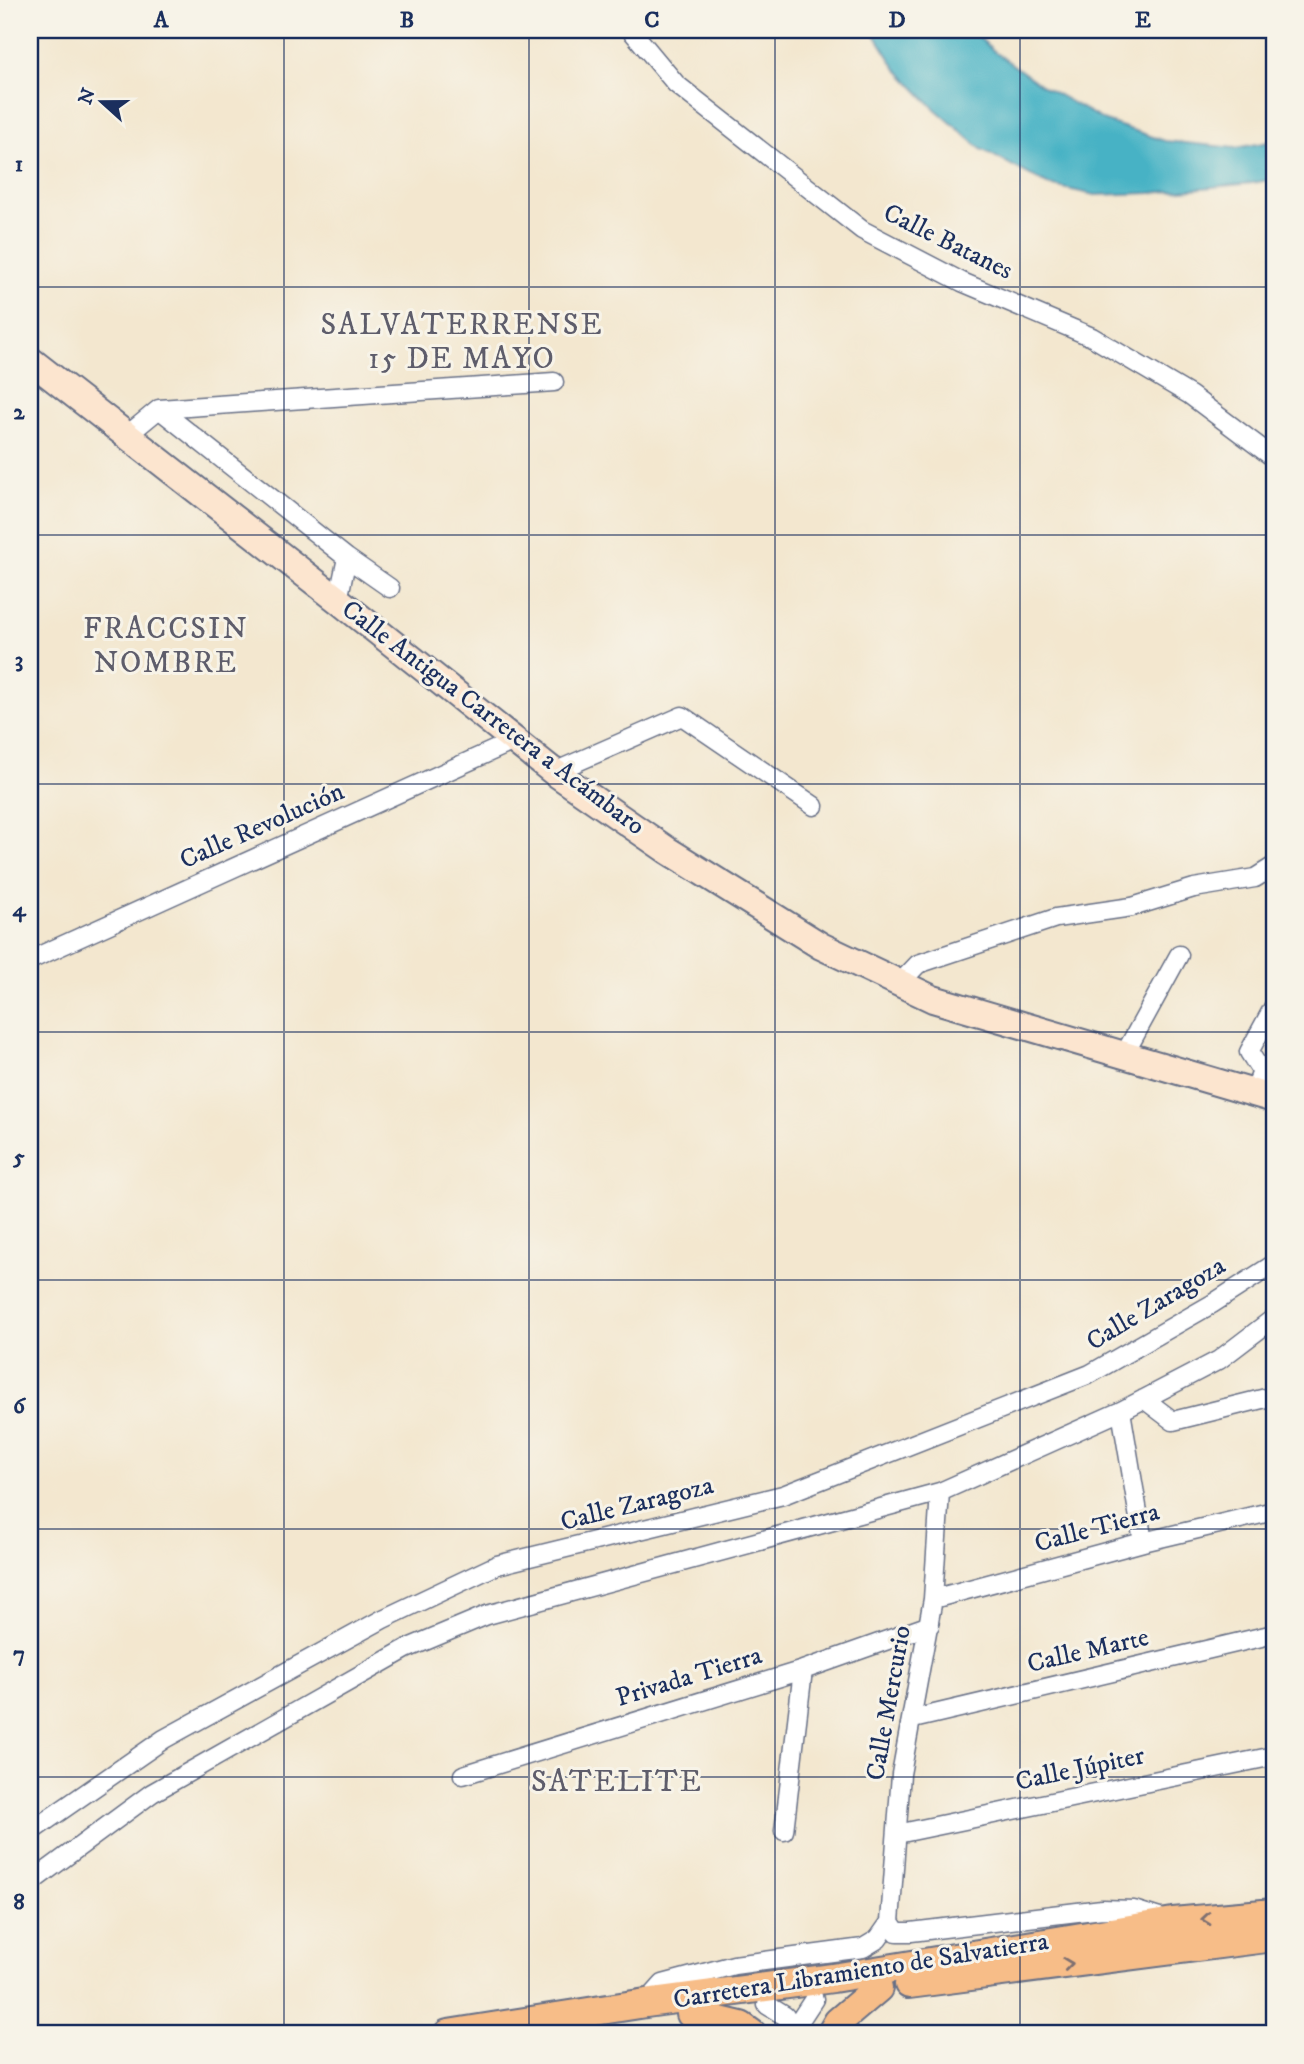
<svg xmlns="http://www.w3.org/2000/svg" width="1304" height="2064" font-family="'IM FELL DW Pica',serif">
<rect width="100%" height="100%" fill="#f7f3e8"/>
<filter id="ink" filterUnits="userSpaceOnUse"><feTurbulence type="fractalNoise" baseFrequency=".0143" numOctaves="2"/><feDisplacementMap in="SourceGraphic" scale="14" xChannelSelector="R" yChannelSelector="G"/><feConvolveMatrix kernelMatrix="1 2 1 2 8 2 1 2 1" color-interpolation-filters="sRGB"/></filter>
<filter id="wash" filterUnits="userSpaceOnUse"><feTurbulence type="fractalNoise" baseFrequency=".00686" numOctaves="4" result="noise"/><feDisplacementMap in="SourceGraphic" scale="28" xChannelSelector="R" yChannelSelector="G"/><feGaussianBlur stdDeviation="1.57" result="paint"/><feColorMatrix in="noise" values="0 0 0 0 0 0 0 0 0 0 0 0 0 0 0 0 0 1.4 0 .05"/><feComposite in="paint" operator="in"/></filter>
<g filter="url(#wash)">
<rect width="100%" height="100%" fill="#f3e7cf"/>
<!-- water -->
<path fill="#47b2c5" stroke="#317092" stroke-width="2" d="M 872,30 L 971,30 L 995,52 L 1041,85 L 1105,121 L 1165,141 L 1236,148 L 1274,141 L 1274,179 L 1253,183 L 1151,193 L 1095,195 L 1049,185 L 981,149 L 933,107 L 896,68 Z"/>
</g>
<g filter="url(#ink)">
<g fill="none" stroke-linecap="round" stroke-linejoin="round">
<defs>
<path id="minor" d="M 631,30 L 676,84 L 862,230 L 962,282 L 1092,337 L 1190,395 L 1274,458
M 159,409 L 347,558 L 390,588
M 125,437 L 159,409 L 554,382
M 338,600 L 347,558
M 554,772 L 682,716 L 814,806
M 30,960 L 516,740
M 899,984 L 918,964 L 1056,918 L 1132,907 L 1194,888 L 1255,878 L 1274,866
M 1124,1055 L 1179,955
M 1253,1093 L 1262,1072 L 1249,1052 L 1274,1006
M 1144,1399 L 1173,1421 L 1274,1396
M 1121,1411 L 1143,1542
M 933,1599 L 1143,1542 L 1274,1511
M 913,1719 L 1274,1634
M 463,1775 L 803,1670 L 930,1625
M 784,1831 L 803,1670
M 30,1832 L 164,1739 L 383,1619 L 497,1565 L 783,1495 L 1090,1374 L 1212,1304 L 1274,1264
M 897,1834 L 1274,1756
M 30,1883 L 152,1793 L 406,1649 L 487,1615 L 940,1492 L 1121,1411 L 1219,1360 L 1274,1318
M 890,1922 L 897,1932 L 911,1932 L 1102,1909 L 1134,1910 L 1163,1919
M 646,2003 L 663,1984 L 734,1965 L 863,1948 L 878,1939 L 890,1922 L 901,1774 L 933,1599 L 940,1492
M 767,2005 L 785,2016 L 797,2034
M 791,2034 L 814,1999"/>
<path id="secondary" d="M 30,360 L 338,600 L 554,772 L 667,850 L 821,946 L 933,999 L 1274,1099"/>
<path id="primary" d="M 909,1984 L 1274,1937
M 691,2014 L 741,2026 L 752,2034
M 448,2034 L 646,2003 L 833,1978 L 1173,1922 L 1274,1913
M 831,2034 L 838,2022 L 878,1988"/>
</defs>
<!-- minor casing -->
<use href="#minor" stroke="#676f86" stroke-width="21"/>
<!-- secondary casing -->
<use href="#secondary" stroke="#676f86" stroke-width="30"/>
<!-- primary casing -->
<use href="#primary" stroke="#676f86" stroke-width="32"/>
<!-- minor -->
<use href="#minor" stroke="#fff" stroke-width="18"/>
<!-- secondary -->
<use href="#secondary" stroke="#fce5cf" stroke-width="26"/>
<!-- primary -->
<use href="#primary" stroke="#f7bd88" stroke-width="28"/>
</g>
<!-- one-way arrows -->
<defs><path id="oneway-chevron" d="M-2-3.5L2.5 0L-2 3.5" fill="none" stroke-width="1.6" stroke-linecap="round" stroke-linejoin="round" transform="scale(1.75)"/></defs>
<g stroke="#7e6f71">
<use href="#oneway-chevron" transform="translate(1206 1919) rotate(175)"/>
<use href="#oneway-chevron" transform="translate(1068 1964) rotate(-7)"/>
</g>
</g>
<!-- grid -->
<path fill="none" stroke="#1b2f5e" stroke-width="2" stroke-opacity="0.55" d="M 284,30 L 284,2034M 529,30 L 529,2034M 775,30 L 775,2034M 1020,30 L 1020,2034M 30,287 L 1274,287M 30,535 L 1274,535M 30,784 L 1274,784M 30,1032 L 1274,1032M 30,1280 L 1274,1280M 30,1529 L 1274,1529M 30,1777 L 1274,1777"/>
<g text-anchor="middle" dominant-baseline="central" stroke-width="6" stroke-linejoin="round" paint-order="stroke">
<!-- street labels -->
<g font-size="26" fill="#1b2f5e" stroke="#f7f3e8">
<text transform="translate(948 242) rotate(26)">Calle Batanes</text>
<text transform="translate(493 718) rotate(37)">Calle Antigua Carretera a Acámbaro</text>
<text transform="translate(262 826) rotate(-24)">Calle Revolución</text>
<text transform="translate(1156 1304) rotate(-31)">Calle Zaragoza</text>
<text transform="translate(637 1504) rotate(-14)">Calle Zaragoza</text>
<text transform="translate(1097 1528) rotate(-15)">Calle Tierra</text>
<text transform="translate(1088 1651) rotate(-13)">Calle Marte</text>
<text transform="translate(689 1677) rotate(-17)">Privada Tierra</text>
<text transform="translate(889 1703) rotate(-80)">Calle Mercurio</text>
<text transform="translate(1080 1769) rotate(-12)">Calle Júpiter</text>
<text transform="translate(861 1971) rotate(-9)">Carretera Libramiento de Salvatierra</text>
</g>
<!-- quarter labels -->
<g font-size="30" letter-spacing="2" fill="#5e5d6b" stroke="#f7f3e8">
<text x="462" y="325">SALVATERRENSE<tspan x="462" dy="34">15 DE MAYO</tspan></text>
<text x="166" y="629">FRACCSIN<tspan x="166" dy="34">NOMBRE</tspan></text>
<text x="617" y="1782">SATELITE</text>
</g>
</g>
<!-- margin -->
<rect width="1304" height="2064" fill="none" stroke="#f7f3e8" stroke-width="77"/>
<!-- north arrow -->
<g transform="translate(102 102) rotate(291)" stroke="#f7f3e8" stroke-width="5" paint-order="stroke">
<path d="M0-5L12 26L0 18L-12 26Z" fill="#1b2f5e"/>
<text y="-10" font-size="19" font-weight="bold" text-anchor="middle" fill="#1b2f5e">N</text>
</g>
<rect x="38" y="38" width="1228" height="1987" fill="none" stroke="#1b2f5e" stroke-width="2.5"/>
<g font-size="23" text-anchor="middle" font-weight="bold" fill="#1b2f5e">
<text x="161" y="27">A</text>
<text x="407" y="27">B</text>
<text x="652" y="27">C</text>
<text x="897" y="27">D</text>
<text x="1143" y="27">E</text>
<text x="19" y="171">1</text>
<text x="19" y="419">2</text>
<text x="19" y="667">3</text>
<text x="19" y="916">4</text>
<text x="19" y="1164">5</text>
<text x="19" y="1413">6</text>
<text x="19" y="1661">7</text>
<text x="19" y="1909">8</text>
</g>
</svg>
